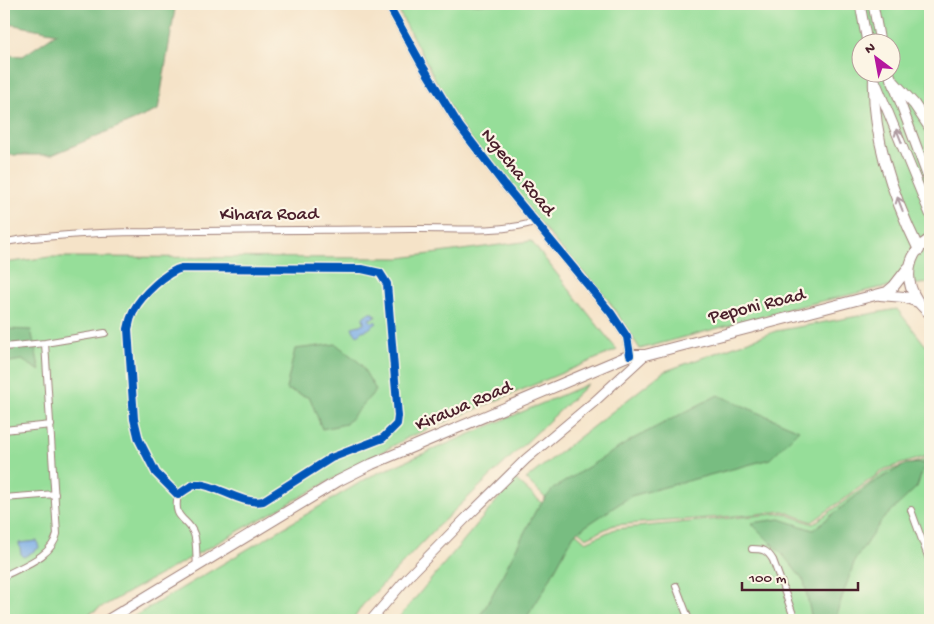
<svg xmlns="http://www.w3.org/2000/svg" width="934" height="624" font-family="'Gochi Hand',sans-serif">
<rect width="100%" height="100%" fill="#fcf5e5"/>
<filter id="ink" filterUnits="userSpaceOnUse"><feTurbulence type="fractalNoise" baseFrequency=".02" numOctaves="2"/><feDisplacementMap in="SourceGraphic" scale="10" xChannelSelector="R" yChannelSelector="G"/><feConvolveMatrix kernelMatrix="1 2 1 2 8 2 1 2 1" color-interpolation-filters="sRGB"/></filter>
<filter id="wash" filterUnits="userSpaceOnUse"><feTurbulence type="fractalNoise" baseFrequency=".0096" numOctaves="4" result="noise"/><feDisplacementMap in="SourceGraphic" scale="20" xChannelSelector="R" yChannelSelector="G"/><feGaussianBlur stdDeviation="1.12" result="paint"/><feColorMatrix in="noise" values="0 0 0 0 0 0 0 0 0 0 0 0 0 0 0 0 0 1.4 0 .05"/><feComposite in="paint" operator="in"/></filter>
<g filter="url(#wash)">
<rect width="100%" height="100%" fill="#f5e3c8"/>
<!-- green -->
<path fill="#96de99" stroke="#707e62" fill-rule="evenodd" d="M 395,4 L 930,4 L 930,283 L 879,288 L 797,307 L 640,349 L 606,297 L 558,245 L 460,126 ZM 862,42 L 892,42 L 892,72 L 862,72 Z
M 531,241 L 617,350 L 409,437 L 78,620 L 4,620 L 4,263 L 50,257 L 400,258 Z
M 897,309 L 930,351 L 930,457 L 927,456 L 885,469 L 812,522 L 783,511 L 749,515 L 614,525 L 586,538 L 526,479 L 663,372 L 776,331 Z
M 588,384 L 438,526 L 362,606 L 353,620 L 128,620 L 371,476 Z
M 927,459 L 930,460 L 930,620 L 397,620 L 515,479 L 586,542 L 615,529 L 783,513 L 813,524 L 886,471 Z"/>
<!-- forest -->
<path fill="#78bd81" stroke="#616e56" d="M 4,4 L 93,4 L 175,9 L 158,110 L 52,155 L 4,155 L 4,55 L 23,56 L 57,33 L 4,23 Z
M 4,329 L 31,330 L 40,371 L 22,360 L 4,363 Z
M 336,344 L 360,363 L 376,390 L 346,424 L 322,429 L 310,398 L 286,389 L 295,349 Z
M 718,395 L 799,430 L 770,459 L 631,496 L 574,534 L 544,590 L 525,620 L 477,620 L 488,603 L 536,510 L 553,489 L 633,439 Z
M 925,463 L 917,487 L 882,520 L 855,560 L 837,612 L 839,620 L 812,620 L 804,581 L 783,555 L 751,523 L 780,519 L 813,530 L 871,484 L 906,464 Z"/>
<!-- water -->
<path fill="#7aade6" stroke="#626688" d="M 368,313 L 374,313 L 376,317 L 369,319 L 373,323 L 375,321 L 377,323 L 367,330 L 362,331 L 358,335 L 354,332 L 352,327 L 364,324 L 363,317 Z
M 37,541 L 39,548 L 24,557 L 21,554 L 19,543 Z"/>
</g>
<g filter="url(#ink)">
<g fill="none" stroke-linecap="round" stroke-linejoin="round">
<defs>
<path id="street" d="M 4,243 C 21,238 38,238 56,236 C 88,233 119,232 150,232 C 237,230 324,230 411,229 C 453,228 495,234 535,222
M 182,268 L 362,269 L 380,273 L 387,284 L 398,416 L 397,424 L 383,438 L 331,458 L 263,501 C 241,506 212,481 195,485 C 189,486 183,492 178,495 L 156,473 L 139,440 L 134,419 L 128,329 C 129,323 131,316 134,310 C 141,296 167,271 182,268 Z
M 4,347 L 45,343 L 105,333
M 4,430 L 51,425
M 178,495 C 172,521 188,517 194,534 C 197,542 196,558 197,567
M 4,498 L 55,494
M 911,510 L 930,562
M 752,549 C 763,549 767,550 773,560 L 795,620
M 4,576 C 22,566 52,557 57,534 L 45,343
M 676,586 L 689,620"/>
<path id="secondary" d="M 388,4 L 422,65 L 460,127 L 503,183 L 611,313 L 627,337 L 630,355
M 860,4 L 867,42
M 873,4 L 880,42
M 889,72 L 930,183
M 874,78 L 930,214
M 371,620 L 409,576 L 464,520 L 526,459 L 594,402 L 645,355"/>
<path id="primary" d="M 874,77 C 872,135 893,197 919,250
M 891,79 L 914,104 L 930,128
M 930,239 C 908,252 903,279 917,300 C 920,305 926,310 930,314
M 880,295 L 904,297 L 918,302
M 108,620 L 338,481 L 372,464 L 630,355 L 645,355 L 887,292 L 894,286 L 908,268"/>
</defs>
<!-- street casing -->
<use href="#street" stroke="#a0817a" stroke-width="8"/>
<!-- secondary casing -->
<use href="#secondary" stroke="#a0817a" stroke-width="11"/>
<!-- primary casing -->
<use href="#primary" stroke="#a0817a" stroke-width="12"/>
<!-- street -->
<use href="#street" stroke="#fff" stroke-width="6"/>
<!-- secondary -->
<use href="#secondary" stroke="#fff" stroke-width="9"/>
<!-- primary -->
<use href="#primary" stroke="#fff" stroke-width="10"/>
<defs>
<path id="cycleway" d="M 388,4 L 422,65 L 460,127 L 503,183 L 611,313 L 627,337 L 630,355
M 182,268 L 362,269 L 380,273 L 387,284 L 398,416 L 397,424 L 383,438 L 331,458 L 263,501 C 241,506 212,481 195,485 C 189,486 183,492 178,495 L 156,473 L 139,440 L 134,419 L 128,329 C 129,323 131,316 134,310 C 141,296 167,271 182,268 Z"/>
</defs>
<!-- cycleway casing -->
<use href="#cycleway" stroke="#fcf5e5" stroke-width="11"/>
<!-- cycleway -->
<use href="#cycleway" stroke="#0057b8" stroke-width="8"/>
</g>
<!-- one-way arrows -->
<defs><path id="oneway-shaft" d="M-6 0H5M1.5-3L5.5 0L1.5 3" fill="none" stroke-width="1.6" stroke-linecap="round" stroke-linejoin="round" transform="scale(1.25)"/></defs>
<g stroke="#ae9aa0">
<use href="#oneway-shaft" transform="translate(899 136) rotate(-112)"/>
<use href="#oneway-shaft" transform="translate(900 204) rotate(-111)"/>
</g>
</g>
<g text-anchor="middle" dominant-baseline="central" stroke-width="4.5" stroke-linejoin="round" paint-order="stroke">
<!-- street labels -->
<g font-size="19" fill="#4a1f2b" stroke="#fcf5e5">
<text transform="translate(517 173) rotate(51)">Ngecha Road</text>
<text x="269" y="215">Kihara Road</text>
<text transform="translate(757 307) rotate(-14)">Peponi Road</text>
<text transform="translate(464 407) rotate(-23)">Kirawa Road</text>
</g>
</g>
<!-- margin -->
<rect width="934" height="624" fill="none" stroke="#fcf5e5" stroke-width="20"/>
<!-- north arrow -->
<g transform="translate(876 58) rotate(328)"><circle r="24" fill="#fcf5e5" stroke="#b59f9b"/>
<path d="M0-4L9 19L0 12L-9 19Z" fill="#b5179e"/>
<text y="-8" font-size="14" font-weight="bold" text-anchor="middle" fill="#4a1f2b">N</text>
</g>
<!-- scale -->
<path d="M742 582v8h116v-8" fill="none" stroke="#4a1f2b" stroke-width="2.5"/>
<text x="749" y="582" font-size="15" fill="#4a1f2b" stroke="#fcf5e5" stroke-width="4" paint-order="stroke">100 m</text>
</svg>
